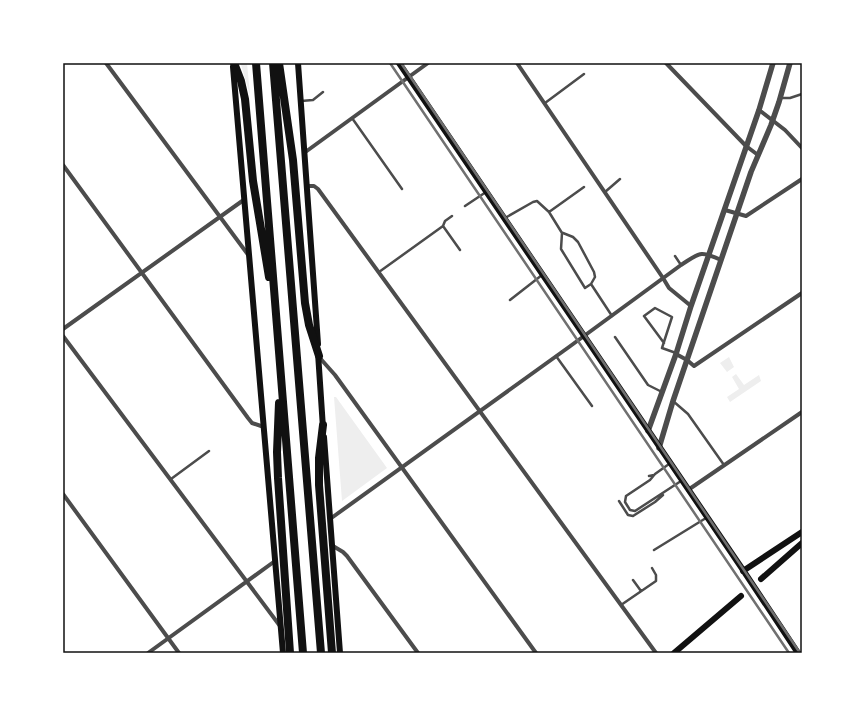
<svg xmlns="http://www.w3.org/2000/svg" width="865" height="716" font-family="Literata,serif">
<rect width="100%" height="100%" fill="#fff"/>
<!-- green -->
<path fill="#eee" d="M 240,63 L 247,63 L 250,95 L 241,65 Z
M 729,357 L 734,367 L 727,372 L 720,363 Z
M 736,374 L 744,385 L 759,375 L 761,381 L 730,402 L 727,397 L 739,389 L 732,377 Z
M 334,397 L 336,397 L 387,468 L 342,501 Z"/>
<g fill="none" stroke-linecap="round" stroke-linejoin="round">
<!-- service -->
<path stroke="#4c4c4c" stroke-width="2.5" d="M 781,98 L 790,98 L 802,94
M 301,101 L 313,100 L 323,92
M 545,103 L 584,74
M 352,118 L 402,189
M 605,192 L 620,179
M 465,206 L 486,192
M 549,212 L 584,187
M 505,218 L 533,202 L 537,201 L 549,212 L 562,233 L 561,249 L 585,288 L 591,284 L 612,316
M 443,226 L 460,250
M 563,233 L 573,237 L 578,242 L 594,272 L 595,277 L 591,284
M 675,256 L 681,265
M 379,272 L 443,226 L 445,221 L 452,216
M 510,300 L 542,275
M 615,337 L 648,385 L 662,392
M 664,343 L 644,316 L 655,308 L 672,317 L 662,348 L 676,353
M 556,356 L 592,406
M 673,401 L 688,414 L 724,465
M 669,464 L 655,474 L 650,480 L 626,496 L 625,502 L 630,510 L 635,511 L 681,481
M 649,476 L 654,475
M 171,479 L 209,451
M 619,501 L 628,515 L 633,516 L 655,502 L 663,495
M 654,550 L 706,518
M 633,580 L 641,591
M 621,605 L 656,581 L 656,575 L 652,568"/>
<!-- minor -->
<path stroke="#4c4c4c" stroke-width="4" d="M 106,63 L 249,256
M 517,63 L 663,278 L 669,288 L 691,306
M 666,63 L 746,146 L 758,155
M 759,110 L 785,130 L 802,148
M 304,153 L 428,63
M 63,165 L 248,418 L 252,423 L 264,427
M 307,186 L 314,186 L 318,189 L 656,653
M 725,210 L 746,216 L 802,179
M 63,329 L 245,199
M 63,336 L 280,626
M 676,354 L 687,360 L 694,366 L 802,293
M 319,357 L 335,375 L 536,653
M 688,490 L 802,412
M 63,494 L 179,653
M 330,519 L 569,347 L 681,265 C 700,253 699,250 721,260
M 333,546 L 343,552 L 347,556 L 418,653
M 148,653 L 275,561"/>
<!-- tertiary -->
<path stroke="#4c4c4c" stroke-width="5.5" d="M 648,431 L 676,354 L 691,306 L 759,110 L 773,63
M 659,448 L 673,401 L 751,172 L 771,125 L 779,102 L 790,63"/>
<!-- secondary -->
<path stroke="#111" stroke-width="6" d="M 298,63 L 318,344
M 399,63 L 741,567 L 798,653
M 233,67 L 283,653
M 318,353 L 323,428
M 324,437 L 340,653
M 743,571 L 802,532
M 761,579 L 802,543
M 674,653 L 741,596"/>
<!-- motorway -->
<path stroke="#111" stroke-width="8" d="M 234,63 L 241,81 L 245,99 L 253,181 L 269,277
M 256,63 L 303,653
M 273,63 L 321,653
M 279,63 L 293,160 L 305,303 L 309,325 L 319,356
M 279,403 L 277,452 L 278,478 L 290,653
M 323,425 L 319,458 L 319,485 L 332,653"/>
<!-- rail -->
<path stroke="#707070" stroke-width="2.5" d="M 390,63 L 789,653
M 401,63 L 800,653"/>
</g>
<!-- border -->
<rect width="865" height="716" fill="none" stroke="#ffffff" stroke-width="128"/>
<rect x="64" y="64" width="737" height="588" fill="none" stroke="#111" stroke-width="1.5"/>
</svg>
